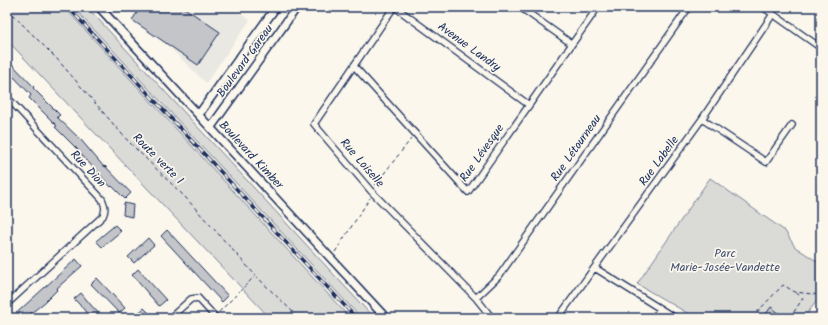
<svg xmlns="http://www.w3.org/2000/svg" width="828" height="325" font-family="Kalam,sans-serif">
<rect width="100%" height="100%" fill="#fbf7ec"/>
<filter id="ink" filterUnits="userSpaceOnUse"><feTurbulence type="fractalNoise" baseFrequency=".025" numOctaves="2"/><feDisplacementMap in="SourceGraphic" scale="8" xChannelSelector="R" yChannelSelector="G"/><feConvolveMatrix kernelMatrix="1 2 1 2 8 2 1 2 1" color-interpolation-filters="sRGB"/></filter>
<g filter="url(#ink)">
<!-- built -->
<path fill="#eae8e2" d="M 128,7 L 232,7 L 250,20 L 206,83 Z"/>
<!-- green -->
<path fill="#dadad7" stroke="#7a849a" d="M 7,7 L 64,7 L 350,318 L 270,318 L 7,40 Z
M 73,7 L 87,7 L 374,318 L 361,318 Z
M 710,178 L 785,231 L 795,247 L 821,264 L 821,295 L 804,318 L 696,318 L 637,284 Z"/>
<!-- building -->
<path fill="#c3c5c9" stroke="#1b2f5e" d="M 141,7 L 183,7 L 220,32 L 198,65 L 132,20 Z
M 7,59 L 34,87 L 33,88 L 60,115 L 57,117 L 81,140 L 104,167 L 105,166 L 131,193 L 125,199 L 112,186 L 111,187 L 78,151 L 78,150 L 55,127 L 57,126 L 29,98 L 31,95 L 14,77 L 13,78 L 7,73 Z
M 124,203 L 133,205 L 132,217 L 123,215 Z
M 115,225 L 121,231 L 102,247 L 96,241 Z
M 167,230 L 228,296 L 222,302 L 161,236 Z
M 148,238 L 154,245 L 134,263 L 128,257 Z
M 76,259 L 82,266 L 57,288 L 58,289 L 45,302 L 25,318 L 11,318 Z
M 138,269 L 166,300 L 159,306 L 132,275 Z
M 97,278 L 125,308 L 119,313 L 91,284 Z
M 81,293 L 90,304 L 103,318 L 91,318 L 79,304 L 74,299 Z
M 771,307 L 785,318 L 763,318 Z
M 144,308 L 150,314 L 145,318 L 133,318 Z"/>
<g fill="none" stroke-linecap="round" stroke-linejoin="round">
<defs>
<path id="minor" d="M 394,7 L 314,124 L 371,191 L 476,298 L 492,318
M 395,7 L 529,105
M 520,7 L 572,44
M 763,7 L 821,48
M 354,66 L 468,192 L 598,7
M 7,97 L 102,199 C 105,206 106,209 103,216 L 7,304
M 702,119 L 766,162 L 792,125
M 595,268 L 675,318
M 476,298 L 499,276 L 689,7
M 170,318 L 191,299 L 198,298 L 216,318
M 558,318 L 702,119 L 773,14
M 654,318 L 660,309"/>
<path id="tertiary" d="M 99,7 L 386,318
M 199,114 L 276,7
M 211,127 L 297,7"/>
</defs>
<!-- minor casing -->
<use href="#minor" stroke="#1b2f5e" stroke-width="8"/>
<!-- tertiary casing -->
<use href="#tertiary" stroke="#1b2f5e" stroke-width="10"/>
<!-- path -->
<path stroke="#1b2f5e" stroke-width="1" stroke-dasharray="4 3" stroke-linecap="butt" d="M 7,9 L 57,59 L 128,141 L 186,198 L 256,276 L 299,318
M 375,185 L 411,139
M 335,252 L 370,198
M 219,312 L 255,276
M 753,318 L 759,310 L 783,285 L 795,292 L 821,295
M 790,318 L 803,298 L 795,292"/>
<!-- minor -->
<use href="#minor" stroke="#fbf7ec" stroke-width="5.5"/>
<!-- tertiary -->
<use href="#tertiary" stroke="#fbf7ec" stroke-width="7"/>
<defs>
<path id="rail" d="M 68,7 L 356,318"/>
</defs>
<!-- rail casing -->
<use href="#rail" stroke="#1b2f5e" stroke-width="3.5"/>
<!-- rail -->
<use href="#rail" stroke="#fbf7ec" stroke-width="2" stroke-dasharray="6" stroke-linecap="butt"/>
</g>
</g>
<g text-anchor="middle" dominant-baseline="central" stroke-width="3.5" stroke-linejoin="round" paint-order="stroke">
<!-- street labels -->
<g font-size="12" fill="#1b2f5e" stroke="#fbf7ec">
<text transform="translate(469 47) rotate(36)">Avenue Landry</text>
<text transform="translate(245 61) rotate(-54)">Boulevard Gareau</text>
<text transform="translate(576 148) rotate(-55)">Rue Létourneau</text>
<text transform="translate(482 153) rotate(-55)">Rue Lévesque</text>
<text transform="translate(251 155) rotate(47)">Boulevard Kimber</text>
<text transform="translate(158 159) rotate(45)">Route verte 1</text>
<text transform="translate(659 161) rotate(-54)">Rue Labelle</text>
<text transform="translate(362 163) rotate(49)">Rue Loiselle</text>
<text transform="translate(88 169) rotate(47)">Rue Dion</text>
</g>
<!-- park labels -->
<g font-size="12" fill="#415176" stroke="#fbf7ec">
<text x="725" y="253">Parc<tspan x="725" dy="14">Marie-Josée-Vandette</tspan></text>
</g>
</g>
<!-- margin -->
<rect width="828" height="325" fill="none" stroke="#fbf7ec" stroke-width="24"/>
<rect x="12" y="12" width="804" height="301" fill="none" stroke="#1b2f5e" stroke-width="1.5" filter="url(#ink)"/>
</svg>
